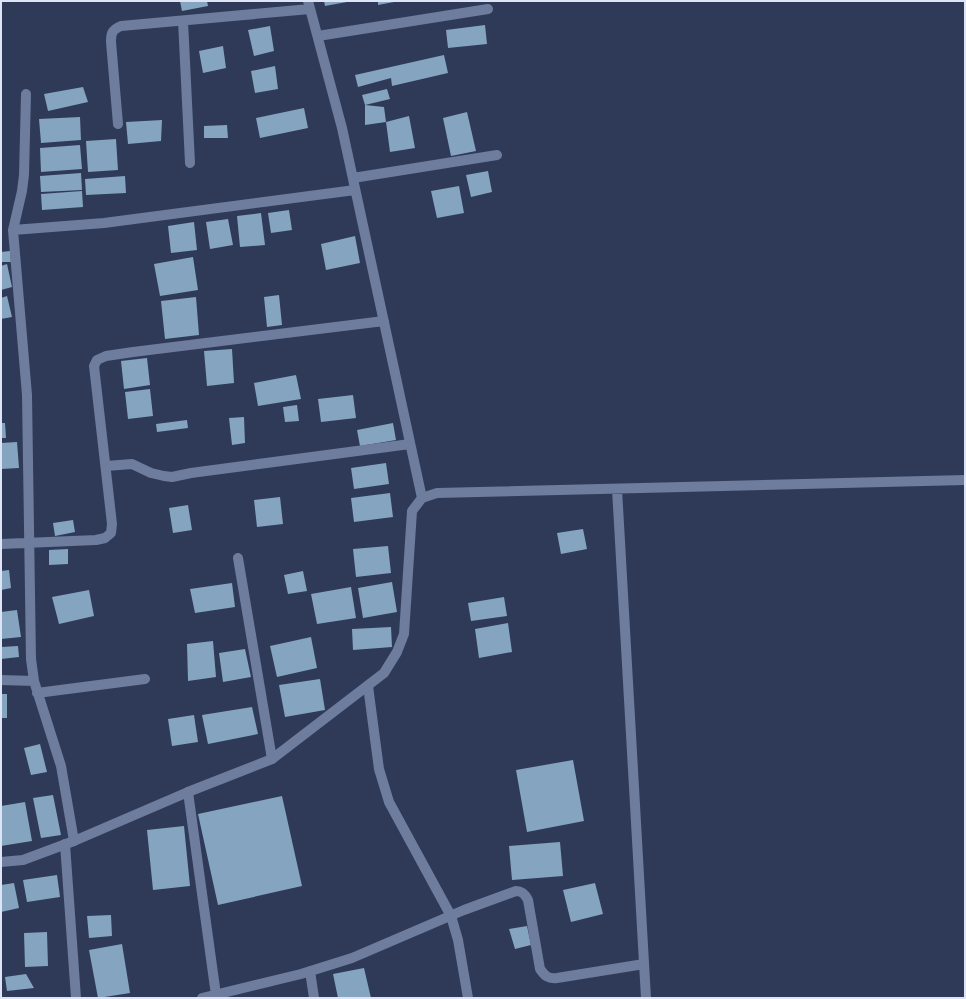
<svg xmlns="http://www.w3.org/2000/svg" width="966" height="999" font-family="Karla,sans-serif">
<rect width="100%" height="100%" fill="#2e3a57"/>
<!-- building -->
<path fill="#85a4bf" d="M 180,1 L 207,1 L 208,6 L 182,11 Z
M 324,1 L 347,1 L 347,2 L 325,6 Z
M 378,1 L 394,1 L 394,2 L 378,5 Z
M 485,25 L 487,44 L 448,48 L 446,30 Z
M 270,26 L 274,51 L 254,56 L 248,30 Z
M 223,46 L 226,68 L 203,73 L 199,51 Z
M 444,55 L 448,73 L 392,86 L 391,78 L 358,87 L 355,75 Z
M 275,66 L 278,89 L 255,93 L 251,71 Z
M 83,87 L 88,102 L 48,111 L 44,94 Z
M 387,89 L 390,99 L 365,105 L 362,95 Z
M 365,105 L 384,107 L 386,122 L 365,125 Z
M 304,108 L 308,128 L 260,138 L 256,118 Z
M 467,112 L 476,151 L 451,156 L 443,118 Z
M 409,116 L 415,148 L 390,152 L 386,122 Z
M 80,117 L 81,140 L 41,143 L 39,119 Z
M 162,120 L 161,141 L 128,144 L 126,122 Z
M 227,125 L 228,138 L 204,138 L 204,126 Z
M 116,139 L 118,170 L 88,172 L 86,141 Z
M 80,145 L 82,169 L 41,172 L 40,148 Z
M 488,171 L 492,192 L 471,197 L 466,175 Z
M 81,173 L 82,190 L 41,192 L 40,176 Z
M 125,176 L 126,193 L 86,195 L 85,179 Z
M 459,186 L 464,213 L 437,218 L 431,191 Z
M 82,191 L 83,207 L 42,210 L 41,194 Z
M 289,210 L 292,230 L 271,233 L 268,213 Z
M 261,213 L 265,245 L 240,247 L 237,216 Z
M 228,219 L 233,245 L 210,249 L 206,222 Z
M 194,222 L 197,250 L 171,253 L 168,226 Z
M 355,236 L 360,263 L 326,270 L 321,244 Z
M 10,251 L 11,262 L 1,262 L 1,252 Z
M 193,257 L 198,290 L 160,296 L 154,264 Z
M 7,264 L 12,287 L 1,290 L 1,266 Z
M 279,295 L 282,325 L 267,327 L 264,297 Z
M 7,296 L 12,317 L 1,319 L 1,298 Z
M 196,297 L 199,335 L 165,339 L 161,301 Z
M 232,349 L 234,383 L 207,386 L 204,351 Z
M 147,358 L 150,385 L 124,389 L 121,361 Z
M 296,375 L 301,399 L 258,406 L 254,383 Z
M 150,389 L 153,416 L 128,419 L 125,392 Z
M 353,395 L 356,418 L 321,422 L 318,399 Z
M 297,405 L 299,421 L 285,422 L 283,407 Z
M 244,417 L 245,443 L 232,445 L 229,418 Z
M 187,420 L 188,428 L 157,432 L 156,424 Z
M 1,423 L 5,423 L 6,438 L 1,438 Z
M 393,423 L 396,440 L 360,446 L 357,430 Z
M 17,442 L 19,468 L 1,469 L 1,443 Z
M 386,463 L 389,484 L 354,489 L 351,468 Z
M 390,493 L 393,517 L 354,522 L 351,498 Z
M 280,497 L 283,524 L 257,527 L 254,500 Z
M 188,505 L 192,530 L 173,533 L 169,508 Z
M 73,520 L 75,532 L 55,536 L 53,523 Z
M 583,529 L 587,549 L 561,554 L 557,533 Z
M 388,546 L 391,573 L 356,577 L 353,549 Z
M 68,549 L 68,564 L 49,565 L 49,550 Z
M 9,570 L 11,588 L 1,590 L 1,571 Z
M 303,571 L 307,591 L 288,594 L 284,575 Z
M 392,582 L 397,612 L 363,618 L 358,588 Z
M 232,583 L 235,607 L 195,613 L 190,589 Z
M 351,587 L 356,618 L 317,624 L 311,594 Z
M 89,590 L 94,616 L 59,624 L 52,597 Z
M 504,597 L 507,616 L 471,621 L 468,603 Z
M 17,610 L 21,637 L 1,639 L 1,612 Z
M 508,623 L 512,652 L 479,658 L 475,629 Z
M 391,627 L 392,647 L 353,650 L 352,629 Z
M 311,637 L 317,668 L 277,677 L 270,646 Z
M 213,641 L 216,677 L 188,681 L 187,644 Z
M 18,646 L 19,657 L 1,659 L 1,647 Z
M 245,649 L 251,677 L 223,682 L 219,653 Z
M 320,679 L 325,710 L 285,717 L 279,685 Z
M 1,694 L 7,694 L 7,718 L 1,718 Z
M 252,707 L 258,734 L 208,744 L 202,715 Z
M 194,715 L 198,742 L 172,746 L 168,719 Z
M 40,744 L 47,772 L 31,775 L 24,748 Z
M 573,760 L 584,821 L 527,832 L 516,770 Z
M 53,795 L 61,835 L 41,838 L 33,798 Z
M 282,796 L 302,886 L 218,905 L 198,814 Z
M 25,802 L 32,841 L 1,846 L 1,806 Z
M 184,826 L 190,886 L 153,890 L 147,830 Z
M 560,842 L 563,876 L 512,880 L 509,846 Z
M 57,875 L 60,897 L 27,902 L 23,880 Z
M 14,883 L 19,908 L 1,912 L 1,885 Z
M 595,883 L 603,914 L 571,922 L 563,890 Z
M 111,915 L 112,936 L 89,938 L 87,916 Z
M 527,926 L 531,945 L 515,949 L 509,929 Z
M 47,932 L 48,966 L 25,967 L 24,933 Z
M 122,944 L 130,993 L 98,998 L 89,950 Z
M 364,968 L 371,998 L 338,998 L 333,974 Z
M 26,974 L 34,988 L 7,991 L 5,977 Z"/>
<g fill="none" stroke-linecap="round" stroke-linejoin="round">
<!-- street -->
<path stroke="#6e7c9d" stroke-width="10" d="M 308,1 L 342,128 L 422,498
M 183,21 L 190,163
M 318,36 L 488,9
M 26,94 L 24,175 L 22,191 L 13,230 L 27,395 L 31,659 L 34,681 L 61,766 L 74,841
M 118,124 L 111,42 C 111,33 112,30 121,26 L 310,9
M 353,178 L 497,155
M 13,230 L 104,223 L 355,190
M 106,466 L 132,464 L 151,473 L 164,476 L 172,477 L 191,473 L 410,444
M 1,544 L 96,540 L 105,538 L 111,533 L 112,524 L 94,366 L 97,360 L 106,356 L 133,352 L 384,321
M 238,558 L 272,759
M 1,680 L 34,681
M 368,686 L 379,769 L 389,802 L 451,916 L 458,940 L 468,998
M 37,693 L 145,679
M 188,792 L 216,995
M 65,844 L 76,998
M 310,971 L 314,998
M 202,998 L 301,974 L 352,958 L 464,910 L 516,891 C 522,891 525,894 528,900 L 540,969 C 545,976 548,979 557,978 L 644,964"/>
<!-- secondary -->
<path stroke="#6e7c9d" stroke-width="10" d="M 617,489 L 646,998
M 1,862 L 23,860 L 74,841 L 188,792 L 272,759 L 384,673 L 397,652 L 404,634 L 412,511 L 422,498 L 437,493 L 965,480"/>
</g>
<!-- border -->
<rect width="966" height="999" fill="none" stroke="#dce4f6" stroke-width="4"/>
</svg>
